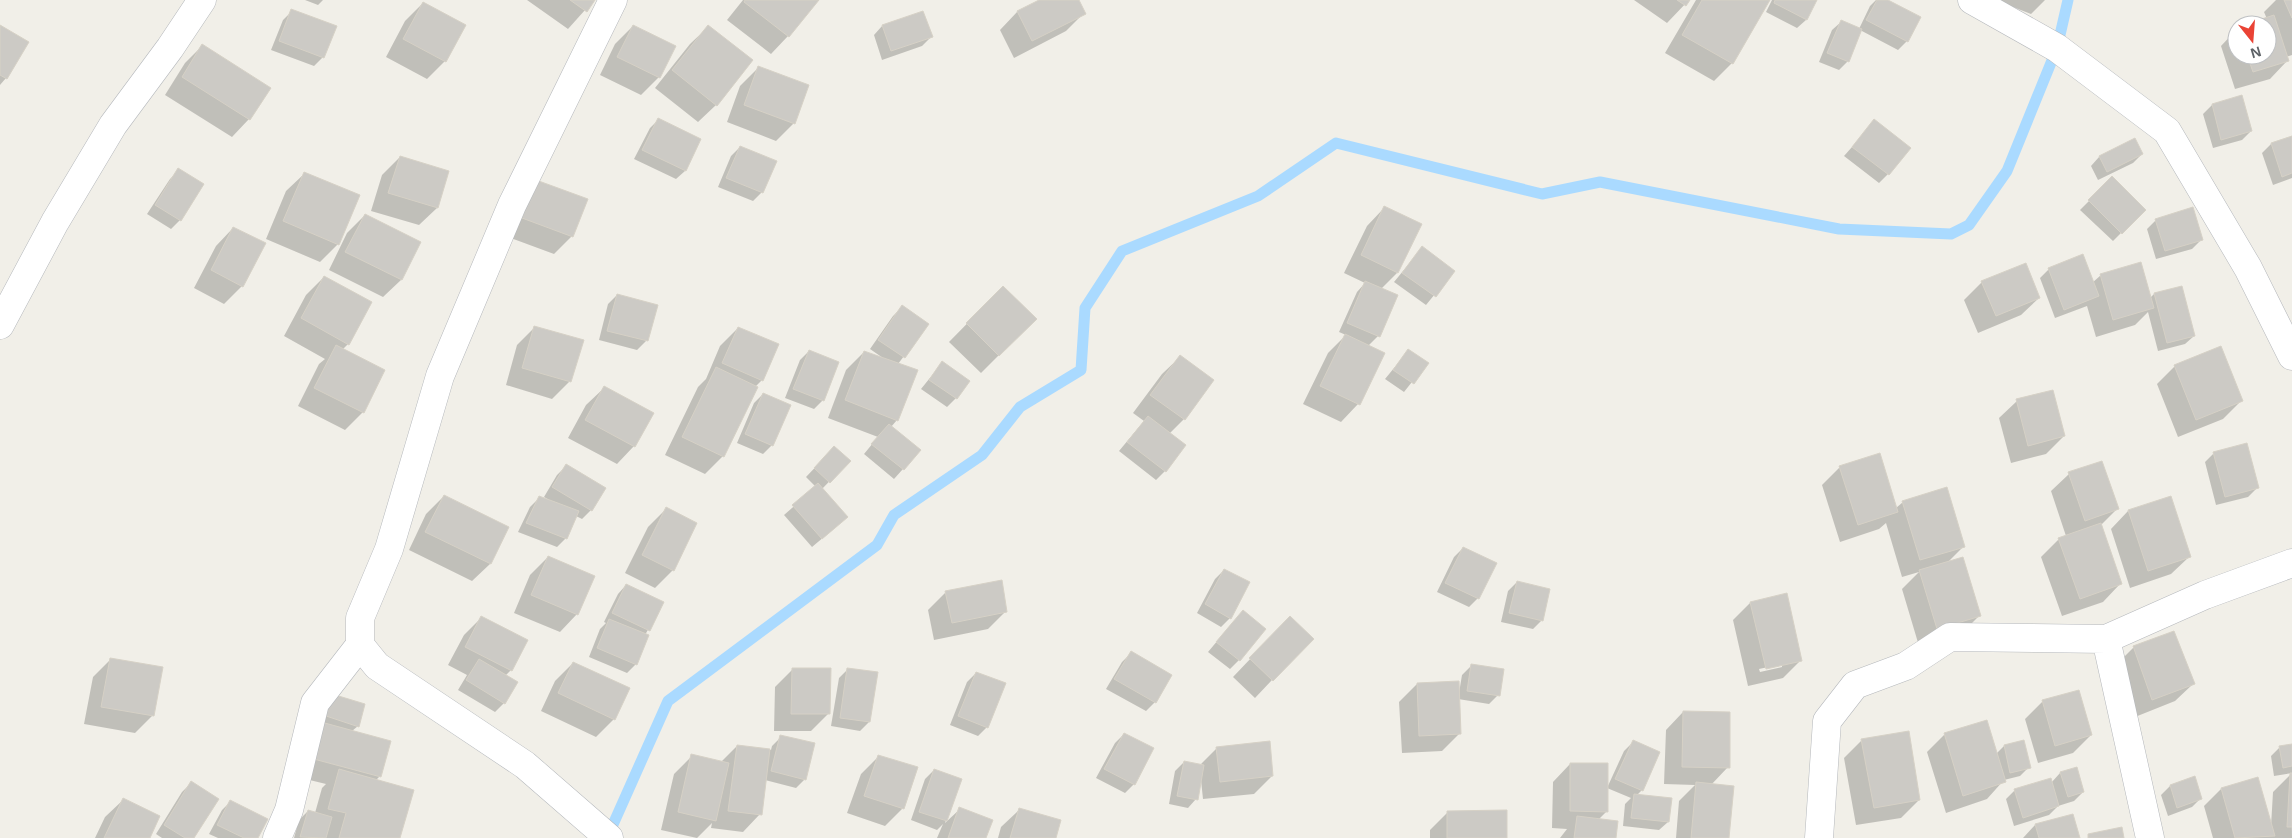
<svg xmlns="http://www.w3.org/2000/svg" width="2292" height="838" font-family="Arial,sans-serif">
<rect width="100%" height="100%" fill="#f1efe8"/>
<!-- shadow -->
<path fill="#0003" fill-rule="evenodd" d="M 305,0 L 323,0 L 318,5 Z
M 527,0 L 594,0 L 568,29 Z
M 743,0 L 817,0 L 788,36 L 771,54 L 727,20 Z
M 1041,0 L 1078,0 L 1084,13 L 1066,31 L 1014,58 L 1000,30 L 1017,12 Z
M 1634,0 L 1689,0 L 1667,23 Z
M 1696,0 L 1769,0 L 1732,63 L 1714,81 L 1665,53 Z
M 1772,0 L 1816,0 L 1806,20 L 1797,28 L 1766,12 Z
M 1876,0 L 1885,0 L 1907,41 L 1898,50 L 1860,30 L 1848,61 L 1839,70 L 1819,62 L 1832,30 L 1841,22 L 1859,29 L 1870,6 Z
M 1995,0 L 2045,0 L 2031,14 Z
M 2276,0 L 2292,0 L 2292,55 L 2286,57 L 2287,61 L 2270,79 L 2235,89 L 2221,46 L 2237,29 L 2237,55 L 2267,55 L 2267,25 L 2247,25 L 2267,19 L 2264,12 Z
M 423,3 L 445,61 L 427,79 L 386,57 L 405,21 Z
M 292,11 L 323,57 L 314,66 L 271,50 L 283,20 Z
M 0,26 L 6,78 L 0,85 Z
M 633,26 L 659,77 L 641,95 L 600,75 L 615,44 Z
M 882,26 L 931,37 L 922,46 L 882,60 L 874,35 Z
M 708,27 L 716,105 L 698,122 L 655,88 L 690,44 Z
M 203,45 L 249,119 L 232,137 L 165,95 L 185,63 Z
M 758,68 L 794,123 L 776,141 L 727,122 L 740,86 Z
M 2212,105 L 2251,131 L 2242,140 L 2213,148 L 2203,114 Z
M 659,119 L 699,140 L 685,171 L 676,179 L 634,159 L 650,128 Z
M 1875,121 L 1888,174 L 1879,183 L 1844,156 Z
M 2292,137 L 2292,178 L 2273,185 L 2262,153 L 2271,144 Z
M 2134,140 L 2142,154 L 2133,163 L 2098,180 L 2091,166 L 2099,157 Z
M 740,147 L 762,192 L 753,201 L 718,187 L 731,156 Z
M 400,157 L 437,208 L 419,225 L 371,211 L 382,175 Z
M 179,170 L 180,220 L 171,229 L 147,214 L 170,179 Z
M 304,174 L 338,244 L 320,262 L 266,239 L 286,191 Z
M 2112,178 L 2144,210 L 2113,241 L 2080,210 Z
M 519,200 L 572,236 L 554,254 L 505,236 Z
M 1384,208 L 1397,273 L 1381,289 L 1378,336 L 1368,346 L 1384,354 L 1358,404 L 1341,422 L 1303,404 L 1328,353 L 1346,335 L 1339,332 L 1357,292 L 1365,283 L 1344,273 L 1367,226 Z
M 365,215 L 420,242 L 401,280 L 383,297 L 329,270 L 347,233 Z
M 2156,220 L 2201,240 L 2192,249 L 2156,259 L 2147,229 Z
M 233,228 L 242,286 L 224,304 L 194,288 L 216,246 Z
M 1422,248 L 1453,272 L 1426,305 L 1394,282 Z
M 2049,269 L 2092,283 L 2101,275 L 2150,298 L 2154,294 L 2181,287 L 2194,336 L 2185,344 L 2158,351 L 2148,312 L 2135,325 L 2096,337 L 2087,306 L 2055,318 L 2040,278 Z
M 324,277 L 348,344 L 342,350 L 363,412 L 345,430 L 298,406 L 319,364 L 325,359 L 284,336 L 306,295 Z
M 1982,282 L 2039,298 L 2021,315 L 1978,333 L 1964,300 Z
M 1003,287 L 1035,319 L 981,373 L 949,342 Z
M 617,295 L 656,306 L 646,341 L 637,350 L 599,340 L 608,304 Z
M 902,307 L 928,324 L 898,364 L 897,420 L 891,427 L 920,450 L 894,479 L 864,454 L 878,437 L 828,418 L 846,370 L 864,352 L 883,358 L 870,349 L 893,316 Z
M 535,327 L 570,381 L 552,399 L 506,385 L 517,345 Z
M 738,328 L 762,380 L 755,387 L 723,456 L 705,474 L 665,455 L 698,387 L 706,379 L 720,346 Z
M 809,351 L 823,400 L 814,409 L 785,398 L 800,360 Z
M 1408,351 L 1427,363 L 1404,392 L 1385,379 Z
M 1180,357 L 1212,381 L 1184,419 L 1169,434 L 1165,471 L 1156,480 L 1119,451 L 1144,421 L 1133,413 L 1162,374 Z
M 942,363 L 956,398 L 947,407 L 921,389 Z
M 2175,366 L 2241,401 L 2223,419 L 2178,437 L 2157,384 Z
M 604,388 L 634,446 L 617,464 L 568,438 L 586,405 Z
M 763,394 L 772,445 L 763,454 L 737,443 L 754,403 Z
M 2017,401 L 2064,436 L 2046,454 L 2011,463 L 1999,418 Z
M 2214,453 L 2257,488 L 2248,497 L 2216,505 L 2205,462 Z
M 826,456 L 849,461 L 822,489 L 837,526 L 812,547 L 784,515 L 816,487 L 806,477 Z
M 2101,462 L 2117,509 L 2100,526 L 2120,584 L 2103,602 L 2062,616 L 2041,557 L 2059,539 L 2066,536 L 2051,491 L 2069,474 Z
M 566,466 L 604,488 L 591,510 L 582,519 L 576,516 L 566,538 L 557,547 L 518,532 L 530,507 L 539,498 L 549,500 L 544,497 L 557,475 Z
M 1840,467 L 1896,508 L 1903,502 L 1964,546 L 1947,563 L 1980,615 L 1962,633 L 1919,646 L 1902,589 L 1919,572 L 1902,577 L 1886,523 L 1879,529 L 1840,542 L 1822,485 Z
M 444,496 L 507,527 L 490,564 L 472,581 L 409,550 L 426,514 Z
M 666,509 L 673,570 L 655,588 L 625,573 L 648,527 Z
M 2128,511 L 2189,557 L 2171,574 L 2130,588 L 2111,529 Z
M 1463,548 L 1478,598 L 1469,607 L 1437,592 L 1454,557 Z
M 548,557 L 577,614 L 560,632 L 514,613 L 530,575 Z
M 1224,570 L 1230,618 L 1221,627 L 1197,613 L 1215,579 Z
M 1517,582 L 1542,620 L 1533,629 L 1501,622 L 1508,591 Z
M 626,585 L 663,603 L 645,635 L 636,664 L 627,673 L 589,657 L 600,629 L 606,623 L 604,622 L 618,594 Z
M 946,592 L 1006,611 L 988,629 L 934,640 L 928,610 Z
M 1750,603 L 1801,660 L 1783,678 L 1748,686 L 1733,620 ZM 1782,664 L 1782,667 L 1760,672 L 1759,669 Z
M 481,618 L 526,641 L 511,670 L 505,676 L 504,703 L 495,712 L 458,690 L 467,675 L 448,665 L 464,635 Z
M 1234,621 L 1239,660 L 1230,669 L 1208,652 Z
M 2174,633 L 2193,684 L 2175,701 L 2135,717 L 2116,665 L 2133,648 Z
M 1273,635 L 1272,680 L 1255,698 L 1233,677 Z
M 1131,653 L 1170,676 L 1155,702 L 1146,711 L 1106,689 L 1122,662 Z
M 111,659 L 153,715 L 135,733 L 84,724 L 93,677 Z
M 573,663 L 614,719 L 596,737 L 541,711 L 555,681 Z
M 1471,666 L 1498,695 L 1489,704 L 1458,699 L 1460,733 L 1442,751 L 1402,753 L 1399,702 L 1417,684 L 1459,693 L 1462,675 Z
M 793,669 L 829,713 L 811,731 L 774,731 L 775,687 Z
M 848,669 L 869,722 L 860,731 L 831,726 L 839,678 Z
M 976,673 L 987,727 L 978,736 L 950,725 L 967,682 Z
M 2043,701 L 2091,735 L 2073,753 L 2038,763 L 2025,719 Z
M 324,704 L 358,726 L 352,731 L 380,776 L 375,781 L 399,838 L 294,838 L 299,820 L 308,811 L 315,813 L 322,788 L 326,784 L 293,776 Z
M 1683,712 L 1728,767 L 1711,785 L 1728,838 L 1676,838 L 1679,801 L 1695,785 L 1664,784 L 1666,730 Z
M 1986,721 L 1996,754 L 2004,746 L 2029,767 L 2020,776 L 2004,780 L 1987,799 L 1946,813 L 1927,752 L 1944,735 Z
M 1124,734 L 1134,784 L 1125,793 L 1096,778 L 1115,743 Z
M 781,737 L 805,779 L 796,788 L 765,780 L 760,814 L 743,832 L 711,828 L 712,823 L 697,838 L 661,830 L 674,774 L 692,756 L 721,762 L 737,746 L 771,750 L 772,746 Z
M 1862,740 L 1919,800 L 1901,818 L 1856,825 L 1844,758 Z
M 1633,742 L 1642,790 L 1637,795 L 1668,822 L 1659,830 L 1623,826 L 1625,804 L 1631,798 L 1607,788 L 1624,751 Z
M 2292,745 L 2292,773 L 2274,776 L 2271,756 L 2280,747 Z
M 1217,748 L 1272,776 L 1254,794 L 1203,799 L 1201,780 L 1196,799 L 1188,808 L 1169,804 L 1175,771 L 1184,762 L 1200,765 Z
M 879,756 L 903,808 L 885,826 L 847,813 L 861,774 Z
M 1570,764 L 1607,811 L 1598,820 L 1615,838 L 1560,838 L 1567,829 L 1552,828 L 1553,782 Z
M 934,770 L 960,779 L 945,823 L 960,809 L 985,838 L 937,838 L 943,824 L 937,830 L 911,820 L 925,779 Z
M 2060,773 L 2083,792 L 2074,801 L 2058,806 L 2049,815 L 2014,826 L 2006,799 L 2015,790 L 2051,783 Z
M 2291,774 L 2292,838 L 2213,838 L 2204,806 L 2221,789 L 2271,826 L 2273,792 Z
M 2194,778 L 2201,798 L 2192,807 L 2168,816 L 2161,795 L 2170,786 Z
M 191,783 L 193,838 L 162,838 L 156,834 L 182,792 Z
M 123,800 L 148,838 L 95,838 L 105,817 Z
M 231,801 L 257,838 L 218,838 L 209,834 L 222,810 Z
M 1019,810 L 1055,838 L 998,838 L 1001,827 Z
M 1447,813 L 1505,838 L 1430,838 L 1430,830 Z
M 2035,825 L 2079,838 L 2023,838 Z"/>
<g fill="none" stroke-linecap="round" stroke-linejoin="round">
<!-- stream -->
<path stroke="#aadaff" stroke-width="11" d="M 607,838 L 668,701 L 877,545 L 894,515 L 982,455 L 1020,407 L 1081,370 L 1085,308 L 1122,251 L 1258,196 L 1336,143 L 1542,194 L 1600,182 L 1839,229 L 1951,234 L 1969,225 L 2007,171 L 2057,48 L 2068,0"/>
</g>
<!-- building -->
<path fill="#cccac5" stroke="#d6d1c6" d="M 570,0 L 595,0 L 587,12 Z
M 745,0 L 819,0 L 789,37 L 744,2 Z
M 1039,0 L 1079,0 L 1086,14 L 1032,41 L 1017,11 Z
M 1677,0 L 1690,0 L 1686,6 Z
M 1702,0 L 1770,0 L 1733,64 L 1682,35 Z
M 1775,0 L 1817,0 L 1807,20 L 1774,3 Z
M 1877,0 L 1888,0 L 1921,17 L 1908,42 L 1866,20 Z
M 2284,0 L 2292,0 L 2292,18 Z
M 423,2 L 466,25 L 446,62 L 403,39 Z
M 291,9 L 337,26 L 324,58 L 279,41 Z
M 923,11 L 933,37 L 891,51 L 882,25 Z
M 2274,15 L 2289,61 L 2253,72 L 2247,55 L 2267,55 L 2267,25 L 2243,25 Z
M 1841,20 L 1862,29 L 1849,62 L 1827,53 Z
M 0,25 L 29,42 L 7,79 L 0,75 Z
M 633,25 L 676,46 L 660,78 L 617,57 Z
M 708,25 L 753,60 L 717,106 L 672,70 Z
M 202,44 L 271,88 L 250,120 L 182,77 Z
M 758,66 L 809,85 L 795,124 L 744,105 Z
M 2242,95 L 2252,131 L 2221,140 L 2212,104 Z
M 658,118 L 701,139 L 686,171 L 642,150 Z
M 1874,119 L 1911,148 L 1889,175 L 1852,147 Z
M 2292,136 L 2292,173 L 2282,177 L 2271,143 Z
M 2135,138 L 2143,154 L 2107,172 L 2099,156 Z
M 740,146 L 777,161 L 763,193 L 726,178 Z
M 400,156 L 449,171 L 438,208 L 388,193 Z
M 178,168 L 204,184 L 181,221 L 155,205 Z
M 304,172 L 360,195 L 339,245 L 283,221 Z
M 2112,176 L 2146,210 L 2122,234 L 2088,200 Z
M 536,180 L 588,199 L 573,237 L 522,218 Z
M 1384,206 L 1422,224 L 1398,273 L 1361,255 Z
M 2193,207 L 2203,240 L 2165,251 L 2155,219 Z
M 365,214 L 421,242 L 402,280 L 345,252 Z
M 233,227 L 266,243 L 243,287 L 211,270 Z
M 1422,246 L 1455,271 L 1436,297 L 1402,273 Z
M 2083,254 L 2099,296 L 2064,310 L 2048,268 Z
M 2141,262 L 2154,308 L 2113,320 L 2100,274 Z
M 2026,263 L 2040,298 L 1996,316 L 1981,281 Z
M 324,276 L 372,302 L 349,345 L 301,318 Z
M 1365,281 L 1398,295 L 1380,337 L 1347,323 Z
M 1003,286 L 1037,319 L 999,356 L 966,323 Z
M 2182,286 L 2195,336 L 2167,343 L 2154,293 Z
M 617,294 L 658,305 L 648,341 L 607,331 Z
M 902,305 L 929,324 L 905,358 L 878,340 Z
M 534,326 L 584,340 L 571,382 L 522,368 Z
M 738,327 L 779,344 L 763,381 L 722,363 Z
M 1345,334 L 1385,353 L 1360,405 L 1320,386 Z
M 336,345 L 385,370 L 364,413 L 314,388 Z
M 2221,346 L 2243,401 L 2196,420 L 2174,365 Z
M 1408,349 L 1429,363 L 1414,384 L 1393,370 Z
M 809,350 L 839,362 L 824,401 L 793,389 Z
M 864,351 L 918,370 L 898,421 L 845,400 Z
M 1180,355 L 1214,380 L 1185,420 L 1150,395 Z
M 942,361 L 970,381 L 957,399 L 929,380 Z
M 716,367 L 758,387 L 724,457 L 682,437 Z
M 604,386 L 654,413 L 635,447 L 585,420 Z
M 2053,390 L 2065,436 L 2028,446 L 2016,399 Z
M 763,393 L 791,405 L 773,446 L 745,434 Z
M 1148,416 L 1186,445 L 1166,472 L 1127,442 Z
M 889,424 L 921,450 L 904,470 L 871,444 Z
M 2247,443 L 2259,488 L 2225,497 L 2213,452 Z
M 834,446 L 851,461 L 830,483 L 814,468 Z
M 1880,453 L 1898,512 L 1858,525 L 1839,466 Z
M 2102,461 L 2119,509 L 2085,521 L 2068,472 Z
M 566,464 L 606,488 L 592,511 L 552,487 Z
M 818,483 L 848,517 L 822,539 L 792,505 Z
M 1947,487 L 1965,547 L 1920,560 L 1902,501 Z
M 444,495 L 509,527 L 491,564 L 425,532 Z
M 539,496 L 579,511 L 567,539 L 526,523 Z
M 2171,496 L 2191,557 L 2148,571 L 2128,510 Z
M 666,507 L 697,523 L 674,571 L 642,555 Z
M 2101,523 L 2122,584 L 2080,599 L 2058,538 Z
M 1463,547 L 1497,563 L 1479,599 L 1445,583 Z
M 548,556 L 595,576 L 578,615 L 531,595 Z
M 1963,557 L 1981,616 L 1937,629 L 1919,570 Z
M 1224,569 L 1250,582 L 1231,619 L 1205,604 Z
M 1002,580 L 1007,612 L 952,623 L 945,591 Z
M 1517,581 L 1550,589 L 1543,621 L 1509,613 Z
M 626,584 L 664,602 L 650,631 L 612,613 Z
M 1787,593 L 1802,661 L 1766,669 L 1750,602 Z
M 1243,610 L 1266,629 L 1240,661 L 1216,642 Z
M 481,616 L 528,640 L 512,671 L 465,647 Z
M 1290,616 L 1314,639 L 1273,681 L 1249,658 Z
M 609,619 L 649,635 L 637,665 L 597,648 Z
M 2174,631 L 2195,684 L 2152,700 L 2133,646 Z
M 1131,651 L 1172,675 L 1156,703 L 1114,679 Z
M 110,658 L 163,667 L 154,716 L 101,707 Z
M 479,659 L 518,682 L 505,704 L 466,680 Z
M 573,662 L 630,688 L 615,720 L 558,693 Z
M 1471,664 L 1504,669 L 1500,696 L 1467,691 Z
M 792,668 L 831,668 L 830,714 L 791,714 Z
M 847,668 L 878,672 L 870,722 L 840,718 Z
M 976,672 L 1006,683 L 988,728 L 958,716 Z
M 1459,681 L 1461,734 L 1419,736 L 1417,683 Z
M 2079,690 L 2092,735 L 2055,746 L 2042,700 Z
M 332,694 L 365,704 L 359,727 L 326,716 Z
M 1683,711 L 1730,712 L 1730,768 L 1682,767 Z
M 1987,720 L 2006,782 L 1963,796 L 1944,733 Z
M 321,722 L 391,741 L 381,777 L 310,758 Z
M 1909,731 L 1920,800 L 1874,808 L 1861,739 Z
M 1124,733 L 1154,748 L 1135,785 L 1104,769 Z
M 780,735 L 815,743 L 806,780 L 771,771 Z
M 1633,740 L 1660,752 L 1643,791 L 1615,779 Z
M 2024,740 L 2031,768 L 2010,773 L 2004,745 Z
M 1270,741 L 1273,776 L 1220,782 L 1216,747 Z
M 2292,744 L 2292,766 L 2283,768 L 2279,746 Z
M 737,745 L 770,749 L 762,815 L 728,811 Z
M 691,754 L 729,763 L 716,821 L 678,812 Z
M 878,755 L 918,767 L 904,809 L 864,796 Z
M 1184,761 L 1204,765 L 1198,800 L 1177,796 Z
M 1570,763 L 1608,763 L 1608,812 L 1570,811 Z
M 2077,767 L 2084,792 L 2068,797 L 2060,772 Z
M 339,769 L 414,790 L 400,838 L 339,838 L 346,813 L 328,809 Z
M 934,769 L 962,779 L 947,821 L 919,812 Z
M 2290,773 L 2292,773 L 2292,827 L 2287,827 Z
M 2195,776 L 2202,799 L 2177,808 L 2170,785 Z
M 2258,777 L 2275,836 L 2235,838 L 2221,788 Z
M 2051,778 L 2059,806 L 2023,818 L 2014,789 Z
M 191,781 L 219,799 L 194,838 L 185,838 L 164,825 Z
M 1696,782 L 1734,786 L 1729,838 L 1691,838 Z
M 1634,794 L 1672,798 L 1669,822 L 1631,818 Z
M 123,798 L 160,816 L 150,838 L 104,838 Z
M 230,800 L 268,819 L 258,838 L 244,838 L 217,825 Z
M 959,807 L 993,820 L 986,838 L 948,838 Z
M 1019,808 L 1061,820 L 1056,838 L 1010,838 Z
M 308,810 L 332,817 L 326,838 L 300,837 Z
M 1507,810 L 1507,838 L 1447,838 L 1447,811 Z
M 2073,814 L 2080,838 L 2039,838 L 2035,824 Z
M 1577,816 L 1618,821 L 1616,838 L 1574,838 Z
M 2122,827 L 2124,838 L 2088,838 L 2088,834 Z"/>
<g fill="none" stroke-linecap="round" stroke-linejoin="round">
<defs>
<path id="street" d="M 1972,0 L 2057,48 L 2167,131 L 2248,268 L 2292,356
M 0,325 L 55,222 L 113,125 L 170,48 L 202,0
M 2106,639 L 2150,838
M 360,645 L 377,666 L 525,765 L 609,838
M 277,838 L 289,810 L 315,703 L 360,645 L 360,618 L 389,549 L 440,376 L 512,205 L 613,0
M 1819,838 L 1827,721 L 1855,685 L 1906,666 L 1950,637 L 2106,639 L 2205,595 L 2292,563"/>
</defs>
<!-- street casing -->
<use href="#street" stroke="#b5b8bc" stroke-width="29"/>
<!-- street -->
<use href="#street" stroke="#fff" stroke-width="28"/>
</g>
<!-- north arrow -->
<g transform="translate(2252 40) rotate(163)"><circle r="24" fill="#ffffff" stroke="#bfc1c3"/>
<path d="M0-4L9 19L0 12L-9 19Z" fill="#ea4335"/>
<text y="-8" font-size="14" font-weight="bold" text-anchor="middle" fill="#5f6368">N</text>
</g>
</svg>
